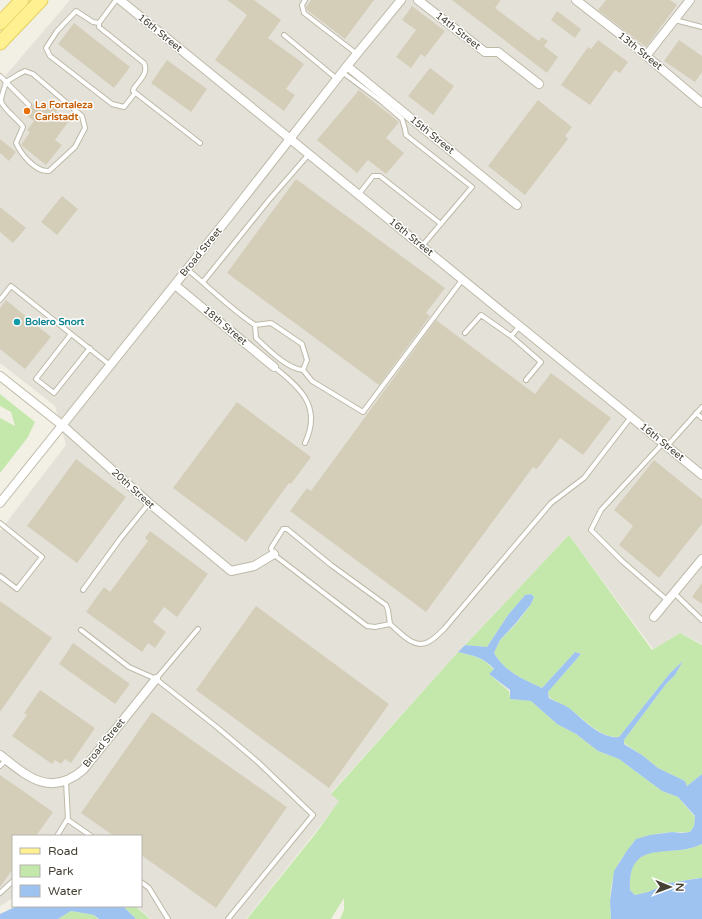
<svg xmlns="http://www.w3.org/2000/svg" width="702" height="919" font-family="'Varela Round',sans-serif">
<rect width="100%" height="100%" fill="#f2f0e4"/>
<!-- industrial -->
<path fill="#e4e1d9" d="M 70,0 L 702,0 L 702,644 L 680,633 L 653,649 L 569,535 L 458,652 L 331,793 L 340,801 L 246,919 L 151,919 L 136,906 L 141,906 L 141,836 L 13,836 L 13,898 L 0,906 L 0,531 L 66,445 L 55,406 L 0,363 L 0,82 Z"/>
<!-- green -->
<path fill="#c4e8ac" d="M 0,394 L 35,422 L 28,437 L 0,473 L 0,418 L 15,426 L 11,412 L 0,406 Z
M 569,535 L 652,650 L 680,633 L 702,645 L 702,774 L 687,786 L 685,781 L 658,768 L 642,755 L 624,743 L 624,740 L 666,684 L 675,675 L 683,661 L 670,673 L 619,737 C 598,738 583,717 567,707 C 561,704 555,701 550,698 L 548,692 L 581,654 L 575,652 L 542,688 C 523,679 505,672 494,653 L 500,640 L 516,624 L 531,604 L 534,597 L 531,594 L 525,595 L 508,615 L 487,647 L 465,645 Z
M 458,652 C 472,655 485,658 494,670 L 489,674 L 509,691 L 510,699 L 531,701 L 557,724 L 576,734 L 598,751 L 619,759 L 662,791 L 678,797 L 695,817 L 694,826 L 690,832 C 683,833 678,832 671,832 C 661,833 648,835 638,839 C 634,840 631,846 628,850 C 610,870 609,893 611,919 L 340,919 L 344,910 L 344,898 L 331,919 L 247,919 L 316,833 L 339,801 L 331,794 Z
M 702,844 L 702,878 L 699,878 L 669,883 L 648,892 L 635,895 L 630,890 C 628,835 670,860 702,844 Z
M 123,906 L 135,906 L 150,919 L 136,919 Z
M 71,911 L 94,915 L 98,919 L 58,919 Z"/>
<!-- water -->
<path fill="#9fc3f1" d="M 531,594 L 534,597 L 531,604 L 516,623 L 500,640 L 494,653 C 505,672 523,679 542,688 L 575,652 L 581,654 L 548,692 L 549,698 C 556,702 563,704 569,708 C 583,719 600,739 619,737 L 670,673 L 683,661 L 675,675 L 666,684 L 624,740 L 624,744 L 642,755 L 658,768 L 685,781 L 687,786 L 702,774 L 702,844 C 670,860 628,836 630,890 L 635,895 L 648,892 L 669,883 L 700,878 L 702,878 L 702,919 L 611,919 L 610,901 L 614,871 L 626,852 L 636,839 L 650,835 L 672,832 L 682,833 L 690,832 L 694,826 L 695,816 L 678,797 L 662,791 L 619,759 L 598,751 L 576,734 L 557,724 L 531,701 L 510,699 L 510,690 L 489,674 L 494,669 C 485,658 472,655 458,652 L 465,645 L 487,647 L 508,615 L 525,595 Z
M 17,906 L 123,906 L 136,919 L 99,919 L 94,915 L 71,911 L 58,919 L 0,919 L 0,914 Z"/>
<!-- building -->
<path fill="#d4ceb9" d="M 227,0 L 254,0 L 281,20 L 268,38 L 304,64 L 286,89 L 295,95 L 284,111 L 215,60 L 247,15 Z
M 311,0 L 374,0 L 345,39 L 307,10 L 306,7 Z
M 452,0 L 501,0 L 495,8 L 539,41 L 542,37 L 548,41 L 544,46 L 558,57 L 547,73 Z
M 606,0 L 670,0 L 677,5 L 646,47 L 598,10 Z
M 412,6 L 445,31 L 425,57 L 421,54 L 411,68 L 396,57 L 416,30 L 402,20 Z
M 557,11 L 581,29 L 575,38 L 551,20 Z
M 74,23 L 130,67 L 114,88 L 58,44 Z
M 598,40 L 628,62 L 620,73 L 615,70 L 590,105 L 561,85 L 588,47 L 591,49 Z
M 679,40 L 702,56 L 702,72 L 695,82 L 664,61 Z
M 167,60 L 207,89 L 191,112 L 151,83 Z
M 430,68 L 454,86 L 433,115 L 408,96 Z
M 359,90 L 399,122 L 386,138 L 404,153 L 386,174 L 368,160 L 357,173 L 317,140 Z
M 538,100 L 572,127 L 565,136 L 568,139 L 525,195 L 488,166 Z
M 50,101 L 59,108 L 56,112 L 69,121 L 55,140 L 62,145 L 46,165 L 21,145 L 30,132 L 27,130 L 34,121 L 25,114 L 32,107 L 34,103 L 43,110 Z
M 0,139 L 16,152 L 9,161 L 0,153 Z
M 296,179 L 445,288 L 426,313 L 430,316 L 379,385 L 227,273 Z
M 62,196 L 78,209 L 57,235 L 41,222 Z
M 0,207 L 26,228 L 13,243 L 0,232 Z
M 6,300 L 51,337 L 25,369 L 0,349 L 0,308 Z
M 436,320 L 535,394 L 551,373 L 611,418 L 583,455 L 560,438 L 537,469 L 533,467 L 426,612 L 290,511 L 307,488 L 311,491 Z
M 237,402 L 311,457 L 291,484 L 289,483 L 246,542 L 173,488 Z
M 76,459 L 126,497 L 77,563 L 27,526 Z
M 654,460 L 702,499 L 702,524 L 659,578 L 619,545 L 633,526 L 614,510 Z
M 150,531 L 208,574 L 177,617 L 164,607 L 153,622 L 166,632 L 155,648 L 148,643 L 142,652 L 86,612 L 104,587 L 110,592 L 148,541 L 145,538 Z
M 702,583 L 702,604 L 692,597 Z
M 0,601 L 52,638 L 0,712 Z
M 256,606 L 389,704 L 329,788 L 196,690 Z
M 73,643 L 130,684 L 115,704 L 59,664 Z
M 40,690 L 95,728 L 71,763 L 65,759 L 61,764 L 55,760 L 52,764 L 12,736 L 27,715 L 24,713 Z
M 152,712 L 287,807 L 216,908 L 141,855 L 141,836 L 114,836 L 81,813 Z
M 0,775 L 53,812 L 36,836 L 13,836 L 13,869 L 0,887 Z"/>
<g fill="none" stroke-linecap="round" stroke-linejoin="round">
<defs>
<path id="service" d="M 116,0 L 99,23 L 99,27 L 144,63 C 149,73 139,81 134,88 L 133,91 L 200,143
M 305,0 L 302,5 L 304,13 L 357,54
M 675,20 L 702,27
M 99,23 L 93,22 L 76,11 L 57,31 L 46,48 L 50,56 L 112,104 L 124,107 L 135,93
M 284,35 L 337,79
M 25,71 L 33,74 L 82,116 L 85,128 L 75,147 L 49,171 C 35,172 21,154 16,143 L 23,127 C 19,120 2,108 1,101 C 1,96 5,87 6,82 L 19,74 Z
M 342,72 L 381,101 L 402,119 L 405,129 L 406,135 L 472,187 L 422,246
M 0,76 L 29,105
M 359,194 L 373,176 L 380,176 L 441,224
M 187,269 C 210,288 231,309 255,325 L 271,323 L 302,344 L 307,360 L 303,370
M 203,282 L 269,200 L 309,154
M 0,300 L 11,286 L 110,365
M 255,325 L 256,338 C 268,349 287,369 303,370 L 312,381 L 363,412 L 462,280
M 465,333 L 481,315 L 511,336 L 541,362 L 526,380
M 71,334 L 36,379 L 54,393 L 90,348
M 511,336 L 520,326
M 274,367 C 301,388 322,407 305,443
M 696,413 L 702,418
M 663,443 L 601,510 L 591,530 L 622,561 L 667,600
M 667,446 L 702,407
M 0,523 L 42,557 L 17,589 L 0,576
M 83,590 L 120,539 L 149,503
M 674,593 L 702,620
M 390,624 L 388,610 L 386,605 L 331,565 L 287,529 L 283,529 L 271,548 L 273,554 L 367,626 L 375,627 L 390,624 C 401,633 415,651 430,641 C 435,638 440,633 444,629 L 551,503 L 584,478 L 631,417
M 81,630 L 129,667 L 156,679 L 218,728 L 259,763 L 313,815 L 228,919
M 156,679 L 198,629
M 0,766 L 6,760
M 66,781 L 68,820 L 91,836
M 57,836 L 68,818
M 141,882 L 149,888 L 168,919
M 0,893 L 13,881"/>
<path id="minor" d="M 120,0 L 702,475
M 418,0 L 485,52 L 498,52 L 539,84
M 576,0 L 625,38 L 702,103
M 646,56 L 690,0
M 347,66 L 517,205
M 175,285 L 274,367
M 0,376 L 62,425 L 149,503 L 231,571 L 254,566 L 274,554
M 0,503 L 232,213 L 347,66 L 401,0
M 654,617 L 702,559
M 0,755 C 27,776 50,798 83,770 L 156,679"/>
<path id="primary" d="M 0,23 L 22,0
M 0,43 L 41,0"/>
</defs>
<!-- service casing -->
<use href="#service" stroke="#beb9a7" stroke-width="6"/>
<!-- minor casing -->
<use href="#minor" stroke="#beb9a7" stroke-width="10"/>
<!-- primary casing -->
<use href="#primary" stroke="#e5d15f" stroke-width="15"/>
<!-- service -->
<use href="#service" stroke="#fff" stroke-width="4"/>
<!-- minor -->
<use href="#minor" stroke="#fff" stroke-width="8"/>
<!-- primary -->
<use href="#primary" stroke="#fff091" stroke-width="13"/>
</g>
<!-- markers -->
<circle fill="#e8710a" stroke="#fff" stroke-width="1.5" cx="27" cy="111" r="4"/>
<circle fill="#0f9aa8" stroke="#fff" stroke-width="1.5" cx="17" cy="322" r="4"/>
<g text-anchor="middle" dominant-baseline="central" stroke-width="3" stroke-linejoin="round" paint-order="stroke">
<!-- street labels -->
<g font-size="10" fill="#454134" stroke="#fff">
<text transform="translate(458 31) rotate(38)">14th Street</text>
<text transform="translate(160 33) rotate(39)">16th Street</text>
<text transform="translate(640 51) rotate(39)">13th Street</text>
<text transform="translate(432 135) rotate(39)">15th Street</text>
<text transform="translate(411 237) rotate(39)">16th Street</text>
<text transform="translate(201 252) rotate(-51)">Broad Street</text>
<text transform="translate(225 326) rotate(40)">18th Street</text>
<text transform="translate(662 442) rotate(39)">16th Street</text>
<text transform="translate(133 489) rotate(42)">20th Street</text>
<text transform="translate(104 743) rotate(-51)">Broad Street</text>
</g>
<!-- food labels -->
<g font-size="10" font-weight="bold" fill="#c56008" stroke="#fff" text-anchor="start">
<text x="35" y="105">La Fortaleza<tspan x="35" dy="12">Carlstadt</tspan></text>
</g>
<!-- culture labels -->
<g font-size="10" font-weight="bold" fill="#0d838f" stroke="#fff" text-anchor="start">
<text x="25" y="322">Bolero Snort</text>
</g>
</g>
<!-- legend -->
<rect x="12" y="835" width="130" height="72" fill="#ffffff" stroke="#b5b3ae"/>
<rect x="20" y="848" width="20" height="6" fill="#fff091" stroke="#b5b3ae"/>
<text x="48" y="855" font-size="12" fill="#454134">Road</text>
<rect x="20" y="865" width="20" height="12" fill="#c4e8ac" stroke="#b5b3ae"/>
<text x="48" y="875" font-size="12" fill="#454134">Park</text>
<rect x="20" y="885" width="20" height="12" fill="#9fc3f1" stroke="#b5b3ae"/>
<text x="48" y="895" font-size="12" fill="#454134">Water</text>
<!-- north arrow -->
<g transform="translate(670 887) rotate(91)" stroke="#ffffff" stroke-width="3" paint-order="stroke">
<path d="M0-3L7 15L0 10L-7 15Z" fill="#454134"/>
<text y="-6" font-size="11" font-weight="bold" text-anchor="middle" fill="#454134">N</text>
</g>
</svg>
